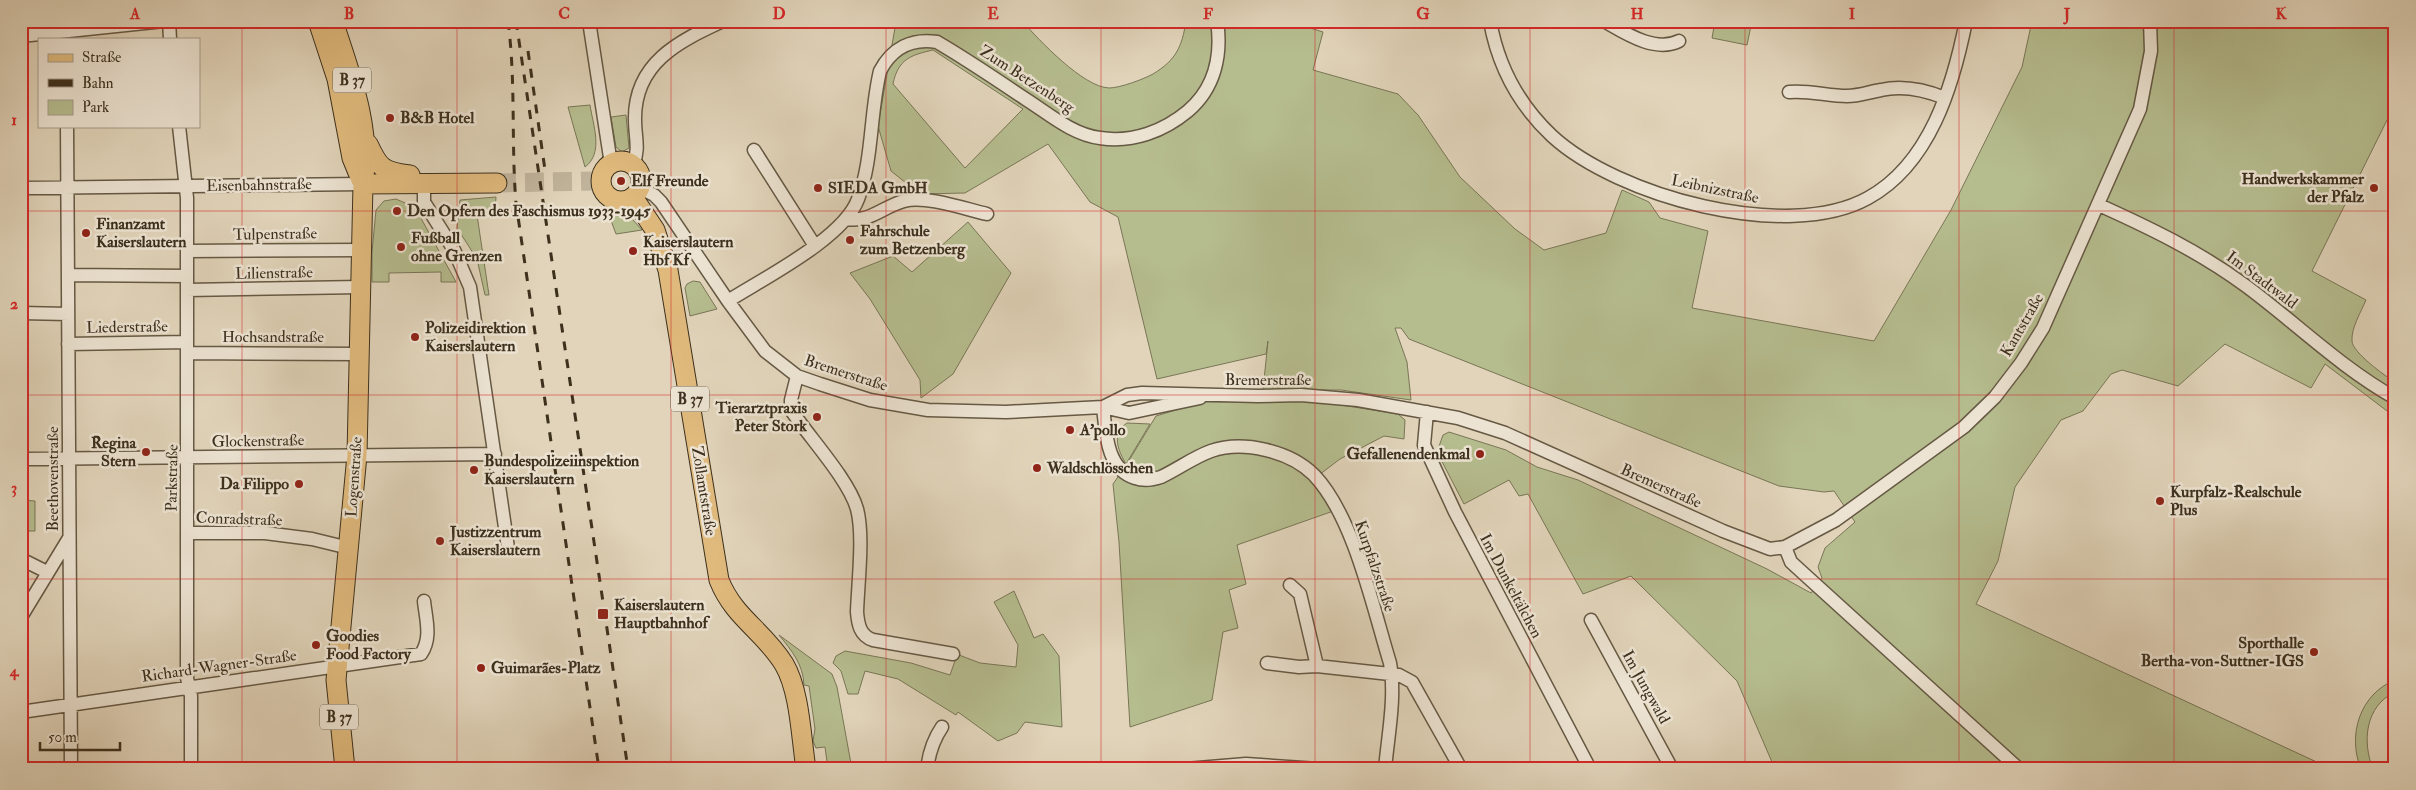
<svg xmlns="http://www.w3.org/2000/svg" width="2416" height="790" font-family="'IM FELL Double Pica',serif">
<rect width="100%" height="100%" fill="#e1d4ba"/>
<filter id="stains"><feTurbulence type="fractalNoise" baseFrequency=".004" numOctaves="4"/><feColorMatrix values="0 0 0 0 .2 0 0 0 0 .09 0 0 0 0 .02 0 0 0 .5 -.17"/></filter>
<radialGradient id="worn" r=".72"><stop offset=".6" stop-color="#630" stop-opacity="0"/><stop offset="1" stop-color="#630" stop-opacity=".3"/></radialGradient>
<!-- green -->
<path fill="#b5bc8e" stroke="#797656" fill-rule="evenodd" d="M 904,21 L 1022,21 C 1039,40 1083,87 1109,88 C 1120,88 1144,79 1153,74 C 1176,60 1182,47 1186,21 L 1288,21 L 1323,32 L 1313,70 L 1398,94 L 1418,115 L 1460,177 L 1515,229 L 1544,250 L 1606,233 L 1622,190 L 1649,202 L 1660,218 L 1708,231 L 1692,308 L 1874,341 L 1951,210 L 2022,67 L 2032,21 L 2395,21 L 2395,104 L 2312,271 L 2366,300 C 2361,312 2351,328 2352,341 C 2352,352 2385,376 2395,382 L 2395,417 L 2325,364 L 2311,388 L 2225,344 L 2178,386 L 2122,370 L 2111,374 L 2083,411 L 2061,420 L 2015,487 L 1998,561 L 1976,604 L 2321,764 L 2326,769 L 1775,769 L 1737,681 L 1631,576 L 1583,594 L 1528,494 L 1519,496 L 1509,480 L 1464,504 L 1437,452 L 1443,435 L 1449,432 L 1506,450 L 1537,467 L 1578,480 L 1767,569 L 1811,593 L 1822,578 L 1818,567 L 1825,548 L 1855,522 L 1834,491 L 1824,492 L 1779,486 L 1409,339 L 1401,328 L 1395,328 L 1407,362 L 1411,400 L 1341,390 L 1263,390 L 1268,341 L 1266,354 L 1157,379 L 1118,217 L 1090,202 L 1048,144 L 965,193 L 920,194 L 891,171 L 878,126 L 896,22 ZM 933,50 L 1023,109 L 965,168 L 893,84 C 898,59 911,55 933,50 Z
M 1715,21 L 1752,21 L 1747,45 L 1712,38 Z
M 590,105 C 593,125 604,153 585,167 L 568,107 Z
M 626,115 L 629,148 L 622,152 L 616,147 L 611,117 Z
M 496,197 L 495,211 L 477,215 L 489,295 L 485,295 L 477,259 L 457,228 L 460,200 Z
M 396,199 L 412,206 L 417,211 L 456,282 L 441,282 L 441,272 L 389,273 L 389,282 L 372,282 L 372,252 L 376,210 L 384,201 Z
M 606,207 L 625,211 L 642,230 L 616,234 Z
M 968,222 L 1011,273 L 953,374 L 921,398 L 920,380 L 870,299 L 850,273 L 893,256 L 912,272 Z
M 693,281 L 700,282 L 717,309 L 690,316 L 685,288 L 687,284 Z
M 1299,401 L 1335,404 L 1398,414 L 1405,420 L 1404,439 L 1384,436 L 1340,459 L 1319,475 L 1339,509 L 1237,545 L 1246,584 L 1229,590 L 1238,628 L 1223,632 L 1212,700 L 1130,727 L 1119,542 L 1113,484 L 1125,467 L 1156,416 L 1202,402 Z
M 1127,423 L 1150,424 L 1126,464 C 1118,451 1111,433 1127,423 Z
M 21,500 L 35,501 L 35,531 L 29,531 L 21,545 Z
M 1014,591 L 1034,638 L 1043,634 L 1059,656 L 1062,727 L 1025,722 L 1017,733 L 998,741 L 958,712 L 956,715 L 898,679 L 865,671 L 858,694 L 848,694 L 841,671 L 833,663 L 836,656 L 845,651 L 911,663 L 950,675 L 956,658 L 959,655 L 980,663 L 1016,667 L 1018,645 L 994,602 Z
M 779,635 L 832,674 L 837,687 L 852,769 L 828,769 L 825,747 L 816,748 L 813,741 L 815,729 L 809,686 L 804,685 C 803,664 792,651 779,635 Z
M 2395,680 L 2395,692 C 2365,706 2362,742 2373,769 L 2361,769 C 2347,735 2360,694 2395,680 Z"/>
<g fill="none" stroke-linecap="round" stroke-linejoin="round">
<!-- primary-tunnel -->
<path stroke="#c0b39b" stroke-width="19" stroke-dasharray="19 9" stroke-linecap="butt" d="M 497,183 L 592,181"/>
<defs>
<path id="street" d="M 169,21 L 170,39
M 589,21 L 611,164
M 1490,21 C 1498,66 1519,105 1552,136 C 1617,196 1787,243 1868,198 C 1930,164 1953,86 1966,21
M 1604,21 C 1625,33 1655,53 1679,41
M 21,36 L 164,21
M 1789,92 C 1809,90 1828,96 1847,96 C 1859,96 1869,92 1881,90 C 1903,85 1925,90 1945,98
M 67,126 L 71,769
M 179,126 L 187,198 L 187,678 L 191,696 L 191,769
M 754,150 L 815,246
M 633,165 C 640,149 635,137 635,120 C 634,63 679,41 723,21
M 424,183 L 424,202 L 454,250 L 470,287 L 508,548
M 21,188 L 363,184
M 640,188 L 654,195 L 661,202 L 728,301 L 765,351 L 797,376 L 820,384 L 870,400 L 928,410 L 1006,412 L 1103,407 L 1129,413 L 1200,398
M 2099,205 C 2150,228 2200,252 2246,286 C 2296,323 2340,367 2395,398
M 847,219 C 869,223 884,206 904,201 C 926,195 965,209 987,214
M 187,251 L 362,250
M 68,275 L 187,276
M 187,290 L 361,287
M 728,301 C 764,278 844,238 858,199 C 873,160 870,112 880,71 C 892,48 912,38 937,42 C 968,60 997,80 1027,100 C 1049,114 1073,135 1100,138 C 1133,143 1164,131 1188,111 C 1215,88 1222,55 1217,21
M 21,313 L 68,314
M 68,344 L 187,342
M 188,353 L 359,354
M 797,376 L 791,400 L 791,410 C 809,437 849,480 857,509 C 864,535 858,583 857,612 C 858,624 860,636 873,640 L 953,654
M 1103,407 L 1127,395 L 1142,393 L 1258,396 L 1301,395 L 1358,400 L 1458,418 L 1505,433 L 1723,531 L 1770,549 L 1785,547 L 1836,520 L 1964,427 L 1995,397 L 2021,363 L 2043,328 L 2140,109 L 2151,51 L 2150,21
M 1103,407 C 1106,432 1106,469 1135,478 C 1143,481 1152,480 1161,477 C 1178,469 1194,457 1211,451 C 1243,440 1290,451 1314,475 C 1354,517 1373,608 1390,663 C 1396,697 1388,735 1385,769
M 1427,412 L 1424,445 L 1455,512 L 1590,769
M 21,459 L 495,454
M 187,533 L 265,533 L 312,539 L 349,548
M 1785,547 L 1791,562 L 1803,573 L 2019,769
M 21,559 L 47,572
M 1290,585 L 1300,594 L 1317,666 L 1399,675 L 1412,682 L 1461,769
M 21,617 L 69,538
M 1591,620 L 1672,769
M 1267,663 L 1299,667 L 1317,666
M 21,712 L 421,654 C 432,638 426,620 424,601
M 927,769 C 929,753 933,740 942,727
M 1186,769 L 1246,764 L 1318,769"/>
<path id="primary" d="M 318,21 L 337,79 L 352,158 L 361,180
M 333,21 C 350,73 372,129 363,184 L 357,455 L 336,680 L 345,769
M 368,144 C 379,168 383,172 410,175
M601 181a20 20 0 1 1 40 0a20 20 0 1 1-40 0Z
M 363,184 L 497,183
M 633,197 L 655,230 L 668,270 L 719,580 C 734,618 764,631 784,664 C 800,691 801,737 806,769"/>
</defs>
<!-- street casing -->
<use href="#street" stroke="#665944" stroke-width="15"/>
<!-- primary casing -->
<use href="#primary" stroke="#3d301d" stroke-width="21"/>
<!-- street -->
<use href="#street" stroke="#ece3d2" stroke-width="12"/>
<!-- primary -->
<use href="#primary" stroke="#e0ba7d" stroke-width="19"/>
<!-- rail -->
<path stroke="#3d301d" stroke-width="3" stroke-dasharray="9 9" stroke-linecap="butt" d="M 508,21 C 516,82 511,143 516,203 L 599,769
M 516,21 L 628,769
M 528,51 L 545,170"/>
</g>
<!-- grid -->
<path fill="none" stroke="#d62828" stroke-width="1" stroke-opacity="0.55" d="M 242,21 L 242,769M 457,21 L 457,769M 671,21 L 671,769M 886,21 L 886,769M 1101,21 L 1101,769M 1315,21 L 1315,769M 1530,21 L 1530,769M 1745,21 L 1745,769M 1959,21 L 1959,769M 2174,21 L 2174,769M 21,211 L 2395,211M 21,395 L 2395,395M 21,579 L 2395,579"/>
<!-- markers -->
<g fill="#8f2418" stroke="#ece3d2" stroke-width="2">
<circle cx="390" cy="118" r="5"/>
<circle cx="621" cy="181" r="5"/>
<circle cx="818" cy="188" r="5"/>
<circle cx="2374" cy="188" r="5"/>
<circle cx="397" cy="211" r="5"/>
<circle cx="86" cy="233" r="5"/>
<circle cx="850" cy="240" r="5"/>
<circle cx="401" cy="247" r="5"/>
<circle cx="633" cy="251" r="5"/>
<circle cx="415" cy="337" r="5"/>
<circle cx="817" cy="417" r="5"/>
<circle cx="1070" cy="430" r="5"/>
<circle cx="146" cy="452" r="5"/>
<circle cx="1480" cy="454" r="5"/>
<circle cx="1037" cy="468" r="5"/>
<circle cx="474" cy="470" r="5"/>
<circle cx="299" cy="484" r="5"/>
<circle cx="2160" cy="501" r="5"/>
<circle cx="440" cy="541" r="5"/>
<rect x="597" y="608" width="12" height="12" rx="2.5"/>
<circle cx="316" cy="645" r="5"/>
<circle cx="2314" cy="652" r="5"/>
<circle cx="481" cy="668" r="5"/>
</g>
<g text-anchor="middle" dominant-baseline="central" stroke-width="5" stroke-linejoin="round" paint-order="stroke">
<!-- shield labels -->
<g fill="#ece3d2" stroke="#726653" stroke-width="1">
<rect x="333" y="67.5" width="38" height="25" rx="4"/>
<rect x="671" y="386.5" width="38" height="25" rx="4"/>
<rect x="320" y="704.5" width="38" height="25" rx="4"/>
</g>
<g font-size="15" font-weight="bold" fill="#3d301d">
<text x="352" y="80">B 37</text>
<text x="690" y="399">B 37</text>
<text x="339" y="717">B 37</text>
</g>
<!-- street labels -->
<g font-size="16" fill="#3d301d" stroke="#ece3d2">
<text transform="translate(1027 79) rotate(33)">Zum Betzenberg</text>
<text transform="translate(259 185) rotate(-1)">Eisenbahnstraße</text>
<text transform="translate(1715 189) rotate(12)">Leibnizstraße</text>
<text transform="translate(275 234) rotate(-1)">Tulpenstraße</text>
<text transform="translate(274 273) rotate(-1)">Lilienstraße</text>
<text transform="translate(2262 280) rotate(37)">Im Stadtwald</text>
<text transform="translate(2022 325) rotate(-60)">Kantstraße</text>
<text transform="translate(127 327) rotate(-1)">Liederstraße</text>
<text x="273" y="337">Hochsandstraße</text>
<text transform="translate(846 373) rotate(18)">Bremerstraße</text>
<text x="1268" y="380">Bremerstraße</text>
<text transform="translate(258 441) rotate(-1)">Glockenstraße</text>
<text transform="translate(354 477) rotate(-86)">Logenstraße</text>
<text transform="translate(172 478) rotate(-89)">Parkstraße</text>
<text transform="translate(53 479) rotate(-90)">Beethovenstraße</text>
<text transform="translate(1661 486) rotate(24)">Bremerstraße</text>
<text transform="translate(704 491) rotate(81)">Zollamtstraße</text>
<text transform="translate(239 519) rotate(2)">Conradstraße</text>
<text transform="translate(1375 566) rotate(71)">Kurpfalzstraße</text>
<text transform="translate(1511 586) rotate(62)">Im Dunkeltälchen</text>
<text transform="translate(219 666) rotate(-8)">Richard-Wagner-Straße</text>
<text transform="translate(1646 687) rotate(61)">Im Jungwald</text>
</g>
<!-- poi labels -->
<g font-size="16" font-weight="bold" fill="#3d301d" stroke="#ece3d2" text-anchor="start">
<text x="400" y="118">B&amp;B Hotel</text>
<text x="2364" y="179" text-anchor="end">Handwerkskammer<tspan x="2364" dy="18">der Pfalz</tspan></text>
<text x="631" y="181">Elf Freunde</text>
<text x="828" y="188">SIEDA GmbH</text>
<text x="407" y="211">Den Opfern des Faschismus 1933-1945</text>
<text x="96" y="224">Finanzamt<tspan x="96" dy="18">Kaiserslautern</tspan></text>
<text x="860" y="231">Fahrschule<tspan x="860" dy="18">zum Betzenberg</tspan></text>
<text x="411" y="238">Fußball<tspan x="411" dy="18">ohne Grenzen</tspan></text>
<text x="643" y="242">Kaiserslautern<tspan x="643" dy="18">Hbf Kf</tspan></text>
<text x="425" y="328">Polizeidirektion<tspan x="425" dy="18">Kaiserslautern</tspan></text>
<text x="807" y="408" text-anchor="end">Tierarztpraxis<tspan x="807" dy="18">Peter Stork</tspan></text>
<text x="1080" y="430">A'pollo</text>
<text x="136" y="443" text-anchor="end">Regina<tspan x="136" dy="18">Stern</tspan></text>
<text x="1470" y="454" text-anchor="end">Gefallenendenkmal</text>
<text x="484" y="461">Bundespolizeiinspektion<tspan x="484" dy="18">Kaiserslautern</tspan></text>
<text x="1047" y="468">Waldschlösschen</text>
<text x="289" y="484" text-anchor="end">Da Filippo</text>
<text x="2170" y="492">Kurpfalz-Realschule<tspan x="2170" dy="18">Plus</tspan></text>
<text x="450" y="532">Justizzentrum<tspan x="450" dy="18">Kaiserslautern</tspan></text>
<text x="614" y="605">Kaiserslautern<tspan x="614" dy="18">Hauptbahnhof</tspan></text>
<text x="326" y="636">Goodies<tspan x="326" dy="18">Food Factory</tspan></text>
<text x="2304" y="643" text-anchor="end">Sporthalle<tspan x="2304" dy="18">Bertha-von-Suttner-IGS</tspan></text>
<text x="491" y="668">Guimarães-Platz</text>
</g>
</g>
<!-- margin -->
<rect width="2416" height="790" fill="none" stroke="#e1d4ba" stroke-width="55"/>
<!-- legend -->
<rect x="38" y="38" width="162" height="90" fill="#ece3d2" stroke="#a69b8a"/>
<rect x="48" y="54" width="25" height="8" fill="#e0ba7d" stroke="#a69b8a"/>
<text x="82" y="62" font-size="15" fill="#3d301d">Straße</text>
<rect x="48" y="79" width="25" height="8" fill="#3d301d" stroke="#a69b8a"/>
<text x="82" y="88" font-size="15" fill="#3d301d">Bahn</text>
<rect x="48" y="100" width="25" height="15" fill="#b5bc8e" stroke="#a69b8a"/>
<text x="82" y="112" font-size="15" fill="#3d301d">Park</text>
<!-- scale -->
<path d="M40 742v8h80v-8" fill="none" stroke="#3d301d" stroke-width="2.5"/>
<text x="48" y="742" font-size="15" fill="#3d301d" stroke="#ece3d2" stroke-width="4" paint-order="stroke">50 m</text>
<rect x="28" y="28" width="2360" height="734" fill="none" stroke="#d62828" stroke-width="2"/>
<g font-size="16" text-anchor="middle" font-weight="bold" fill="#d62828">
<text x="135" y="19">A</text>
<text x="349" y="19">B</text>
<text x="564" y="19">C</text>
<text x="779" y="19">D</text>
<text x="993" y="19">E</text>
<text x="1208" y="19">F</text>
<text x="1423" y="19">G</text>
<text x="1637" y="19">H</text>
<text x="1852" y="19">I</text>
<text x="2067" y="19">J</text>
<text x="2281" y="19">K</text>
<text x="14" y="125">1</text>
<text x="14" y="309">2</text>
<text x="14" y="493">3</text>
<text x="14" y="676">4</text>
</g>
<rect width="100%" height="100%" filter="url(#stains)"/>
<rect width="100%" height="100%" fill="url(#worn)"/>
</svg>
